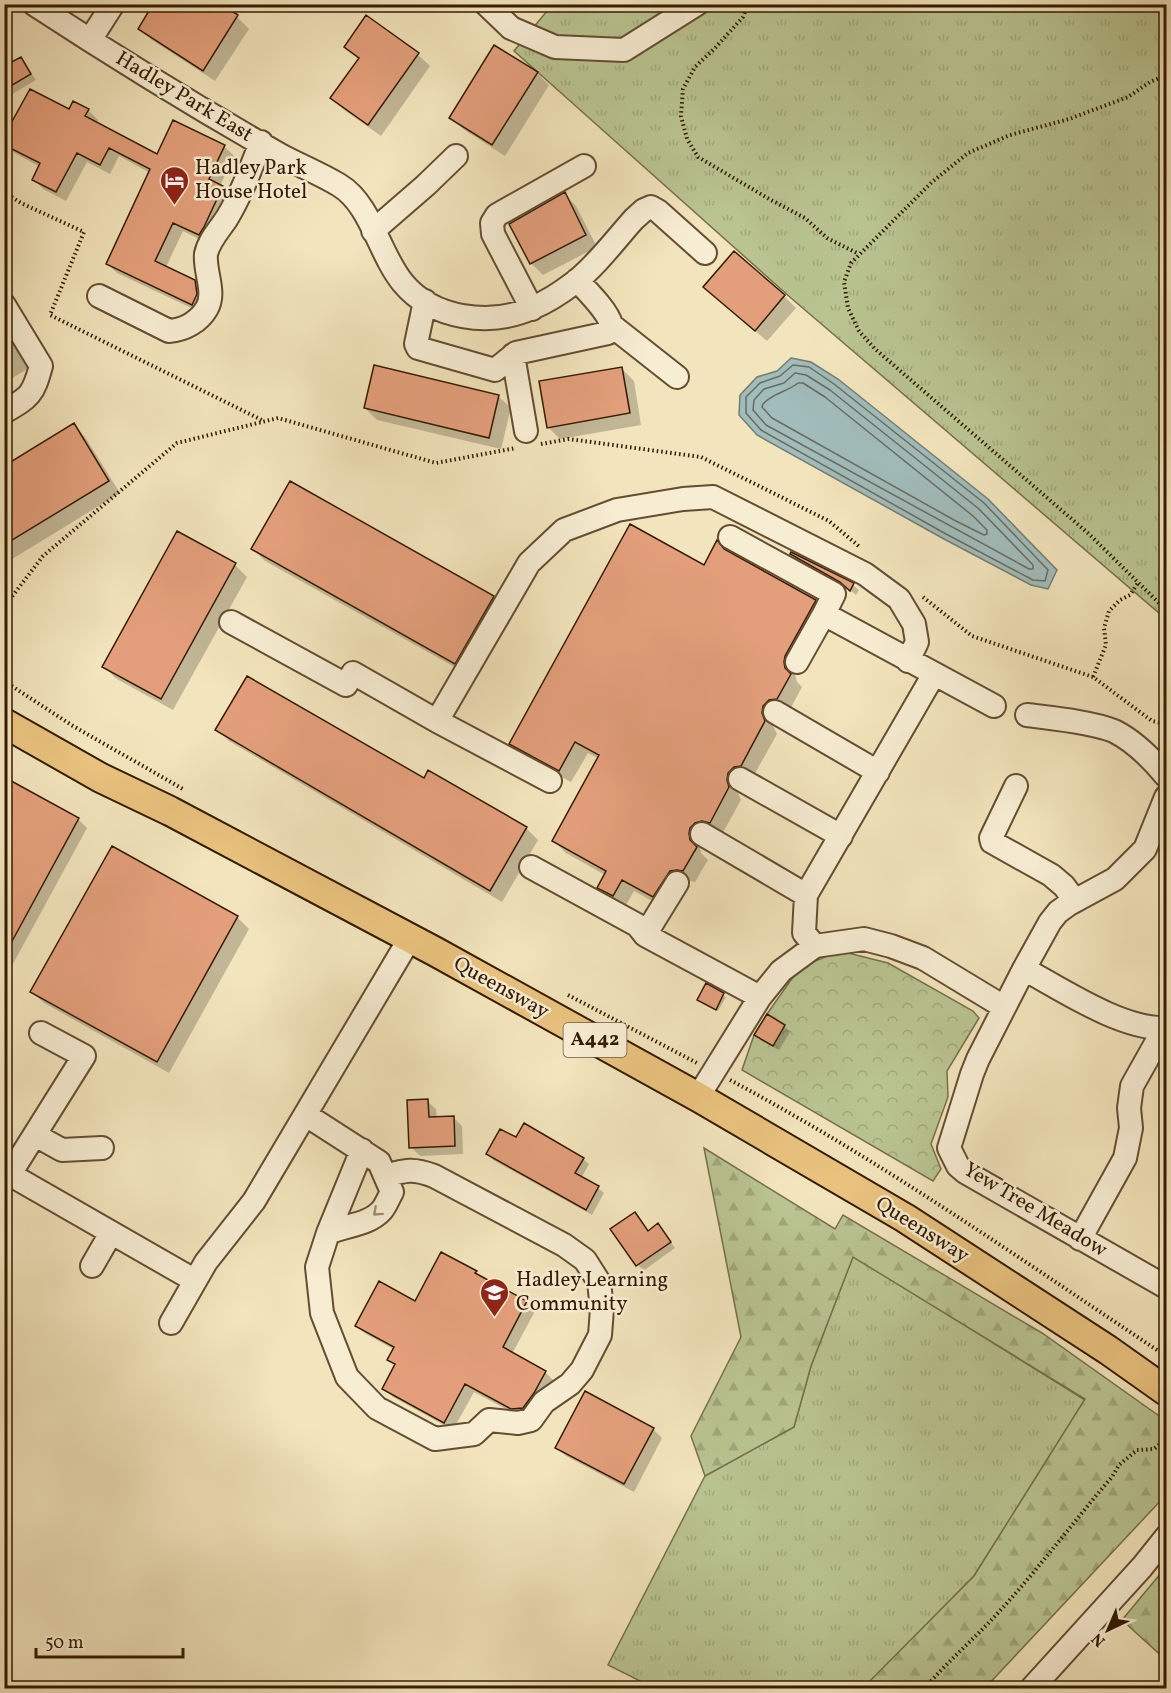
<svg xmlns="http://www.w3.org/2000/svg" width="1171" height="1693" font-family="Vollkorn,serif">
<defs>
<pattern id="grass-tufts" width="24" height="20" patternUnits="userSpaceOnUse" patternTransform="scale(1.5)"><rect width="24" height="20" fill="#b9c491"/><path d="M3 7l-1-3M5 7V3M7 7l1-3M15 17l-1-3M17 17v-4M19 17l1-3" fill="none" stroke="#a0a87b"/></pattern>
<pattern id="forest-firs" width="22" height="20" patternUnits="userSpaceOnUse" patternTransform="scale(1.5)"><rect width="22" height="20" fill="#b9c491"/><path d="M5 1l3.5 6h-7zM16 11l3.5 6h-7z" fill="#a0a87b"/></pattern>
<pattern id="park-crowns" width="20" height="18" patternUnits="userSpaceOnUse" patternTransform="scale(1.5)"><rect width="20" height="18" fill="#b9c491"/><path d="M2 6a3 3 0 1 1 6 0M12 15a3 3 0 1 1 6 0" fill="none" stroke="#a0a87b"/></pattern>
</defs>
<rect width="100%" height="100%" fill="#f2e4bc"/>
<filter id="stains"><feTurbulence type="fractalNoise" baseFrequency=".00333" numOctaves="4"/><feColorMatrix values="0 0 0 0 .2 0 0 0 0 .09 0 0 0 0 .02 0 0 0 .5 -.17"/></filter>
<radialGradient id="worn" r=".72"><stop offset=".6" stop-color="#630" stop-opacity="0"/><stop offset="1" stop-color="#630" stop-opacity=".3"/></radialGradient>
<!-- grass -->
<path fill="url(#grass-tufts)" stroke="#767049" stroke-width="1.5" d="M 552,5 L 1166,5 L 1166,619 L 791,298 L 514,51 Z
M 853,1256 L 1085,1400 L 974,1576 L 864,1688 L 654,1688 L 608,1665 L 705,1476 L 794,1427 L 811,1366 Z"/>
<!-- forest -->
<path fill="url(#forest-firs)" stroke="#767049" stroke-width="1.5" d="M 704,1148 L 835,1229 L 843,1215 L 1042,1333 L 1162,1418 L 1166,1423 L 1165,1496 L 985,1688 L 863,1688 L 974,1576 L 1085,1399 L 853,1257 L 811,1366 L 794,1427 L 705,1476 L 691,1436 L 741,1337 Z
M 1166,1567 L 1166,1660 L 1122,1620 Z"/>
<!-- park -->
<path fill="url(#park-crowns)" stroke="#767049" stroke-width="1.5" d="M 840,951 L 888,963 L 973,1011 L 979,1018 L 947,1071 L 948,1097 L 931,1144 L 941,1169 L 933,1181 L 742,1070 L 754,1035 L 767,1014 L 800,967 Z"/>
<!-- water -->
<path fill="#a0bcbb" stroke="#757c71" stroke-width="1.5" d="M 791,358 L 811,362 L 838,379 L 988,499 L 1057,570 L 1048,589 L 1031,585 L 944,539 L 757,435 L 739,415 L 740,395 L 757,377 L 777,371 Z"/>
<!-- shadow -->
<path fill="#0003" d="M 219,4 L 237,17 L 249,29 L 215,81 L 152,40 L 140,28 Z
M 367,18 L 418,55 L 430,66 L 381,136 L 344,110 L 332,98 L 359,60 L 346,47 Z
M 21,58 L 36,80 L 4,99 L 4,68 Z
M 537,73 L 549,85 L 505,156 L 463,129 L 451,117 Z
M 88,110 L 98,120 L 96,124 L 158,156 L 224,146 L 234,156 L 220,186 L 232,197 L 209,244 L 183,231 L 166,267 L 194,281 L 204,291 L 202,313 L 117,273 L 108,264 L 150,173 L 119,156 L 110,174 L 87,162 L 66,201 L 43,189 L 34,179 L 40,167 L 13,152 L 4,144 L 69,111 Z
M 564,194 L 576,206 L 597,247 L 543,275 L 531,263 Z
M 705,287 L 784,296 L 796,308 L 767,341 Z
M 4,328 L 29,368 L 4,383 Z
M 622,369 L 634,381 L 641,425 L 560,439 L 548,427 Z
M 499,397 L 511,408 L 501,449 L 377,420 L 365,408 Z
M 73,425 L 85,437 L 120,493 L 4,564 L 4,468 Z
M 178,533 L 235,565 L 247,577 L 173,710 L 115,678 L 104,666 Z
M 253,549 L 493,597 L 505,609 L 467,674 L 265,561 Z
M 728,553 L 815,601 L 827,613 L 796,668 L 795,674 L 797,682 L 802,687 L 789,711 L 775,718 L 773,726 L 777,734 L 753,777 L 740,785 L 738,793 L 741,800 L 722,834 L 702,840 L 700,846 L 701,853 L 708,860 L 695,882 L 690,881 L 682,883 L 665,908 L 634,891 L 625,907 L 610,899 L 598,887 L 605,875 L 566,853 L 554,841 L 599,759 L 588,753 L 571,782 L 523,756 L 511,744 L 705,567 Z
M 792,554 L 853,585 L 859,590 L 856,595 L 848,588 L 797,560 Z
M 217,729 L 526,828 L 538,840 L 502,902 L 229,741 Z
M 4,779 L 78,819 L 87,828 L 8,973 L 4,971 Z
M 237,917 L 249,929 L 169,1073 L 44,1003 L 32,992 Z
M 707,985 L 726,997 L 718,1011 L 701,1002 Z
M 784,1026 L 790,1032 L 779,1050 L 762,1041 L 756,1035 Z
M 427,1101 L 436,1109 L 437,1118 L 453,1117 L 462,1126 L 463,1154 L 420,1156 L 411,1147 Z
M 517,1139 L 583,1159 L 589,1164 L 581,1178 L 598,1188 L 604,1193 L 592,1215 L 493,1160 L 488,1154 Z
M 658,1225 L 675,1248 L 643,1271 L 612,1229 L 648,1232 Z
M 476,1272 L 482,1279 L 526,1303 L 535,1311 L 512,1354 L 545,1372 L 554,1381 L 543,1402 L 521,1417 L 474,1392 L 453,1430 L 393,1397 L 384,1388 L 396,1366 L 389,1360 L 395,1350 L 366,1334 L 357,1326 L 415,1303 Z
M 653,1429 L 662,1438 L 634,1492 L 566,1456 L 557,1447 Z"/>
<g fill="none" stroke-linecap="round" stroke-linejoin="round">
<!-- shore -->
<path stroke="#6a6c5e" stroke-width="1.5" d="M 793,365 L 809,367 L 834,384 L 984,503 L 1048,570 L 1045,581 L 1033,580 L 946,534 L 761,430 L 746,413 L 746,397 L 760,383 L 780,376 Z
M 795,373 L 806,375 L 830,390 L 979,509 L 1033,565 L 1033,569 L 1029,569 L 766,425 L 753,410 L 754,400 L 764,389 L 784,383 Z
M 798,383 L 803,383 L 825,397 L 973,516 L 987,530 L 987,534 L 984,535 L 954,520 L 772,418 L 762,407 L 763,404 C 773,393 787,392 798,383 Z"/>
</g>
<!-- building -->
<path fill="#e39f7b" stroke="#341b01" stroke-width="1.5" d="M 153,4 L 221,4 L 238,15 L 203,71 L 138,29 Z
M 366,15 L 419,53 L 368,125 L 330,98 L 359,58 L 344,47 Z
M 494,45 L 538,72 L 492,145 L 449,118 Z
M 21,57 L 31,74 L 4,90 L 4,66 Z
M 30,89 L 69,109 L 73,101 L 89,109 L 85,116 L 157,154 L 173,120 L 225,145 L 209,179 L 223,186 L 204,227 L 199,235 L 173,223 L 155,261 L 195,280 L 197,294 L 192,305 L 106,264 L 150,169 L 109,148 L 100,165 L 77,153 L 56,192 L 32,180 L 40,163 L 4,145 L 4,136 Z
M 565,192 L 586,235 L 530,264 L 509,224 Z
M 734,251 L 785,295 L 755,331 L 703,287 Z
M 374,365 L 499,395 L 489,438 L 364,408 Z
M 622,367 L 630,413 L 547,428 L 539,381 Z
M 74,423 L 109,481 L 4,545 L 4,466 Z
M 290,481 L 494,596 L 455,664 L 251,549 Z
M 630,524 L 704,565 L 717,540 L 724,549 L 816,600 L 785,656 L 784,662 L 785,668 L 791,674 L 777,699 L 769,700 L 763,706 L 762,713 L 765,721 L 741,766 L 734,767 L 728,773 L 727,780 L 729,787 L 710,823 L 702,821 L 695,823 L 690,828 L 689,833 L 690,840 L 697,847 L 683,871 L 677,870 L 670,871 L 653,897 L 622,880 L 613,896 L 597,888 L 606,871 L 552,841 L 599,755 L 575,742 L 559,771 L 509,744 Z
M 177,531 L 236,563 L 161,699 L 102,667 Z
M 791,552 L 854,583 L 850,591 L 840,582 L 790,554 Z
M 247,676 L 424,778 L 428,770 L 527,827 L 490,891 L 215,730 Z
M 4,777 L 79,818 L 4,956 Z
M 112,846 L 238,916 L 157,1062 L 30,992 Z
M 706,983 L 724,993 L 716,1010 L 697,1000 Z
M 767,1014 L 785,1025 L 773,1046 L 754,1035 Z
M 428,1099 L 429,1117 L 454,1116 L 455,1146 L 409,1148 L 407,1100 Z
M 524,1123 L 584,1158 L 575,1173 L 599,1186 L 586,1210 L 486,1154 L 500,1129 L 516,1137 Z
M 635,1212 L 648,1231 L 658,1223 L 671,1242 L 636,1266 L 610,1229 Z
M 441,1252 L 477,1271 L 475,1273 L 527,1301 L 503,1347 L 546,1371 L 534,1393 L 523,1408 L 511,1409 L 465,1384 L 444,1423 L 382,1389 L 395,1364 L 387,1360 L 394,1347 L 355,1326 L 379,1281 L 415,1301 Z
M 585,1391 L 654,1428 L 624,1484 L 555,1448 Z"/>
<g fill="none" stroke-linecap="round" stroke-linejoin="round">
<defs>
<path id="minor" d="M 34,4 C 115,57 198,108 282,156 C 301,166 321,174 339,185 C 371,204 379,254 403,283 C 433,319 490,327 532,308 C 547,302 562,292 575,282 C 596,266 616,239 634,219 L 644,210 L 651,207 L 658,211 L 705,253
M 486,4 L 511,28 L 555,47 L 624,50 L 697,4
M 90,40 L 113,4
M 373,231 L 426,185 L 456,156
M 99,296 L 169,331 C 184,330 199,322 207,308 C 216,292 204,271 206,254 C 209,240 220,229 227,218 C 241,195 251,168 261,142
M 425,301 L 416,344 L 418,348 L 495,370 L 516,353 L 608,333 C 610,330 612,329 611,324 C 607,310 587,291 577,280
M 4,305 L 41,366 C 33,395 30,397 4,412
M 532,309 L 493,234 L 492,223 L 497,215 L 584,166
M 611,325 L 677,377
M 513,355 L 526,431
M 730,537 L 834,594 L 824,614
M 231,622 L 346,685 L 353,673 L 437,721 L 529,563 L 564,530 L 617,510 L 683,499 L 713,497 L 865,574 L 899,599 L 914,624 L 917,642 L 908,661
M 797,662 L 824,614 L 994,706
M 775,712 L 878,772
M 1027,715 C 1050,718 1093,722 1114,731 C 1134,741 1152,759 1166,776
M 437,721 L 550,781
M 740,779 L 841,836
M 1016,786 L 991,838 L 992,842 L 1051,875 L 1064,886 L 1075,901
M 1166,797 L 1145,849 L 1115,879 L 1069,904 L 1058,912 L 1050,922 L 1024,969 L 978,1059 L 972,1074 L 949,1148 L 958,1166 L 965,1172 L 1166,1287
M 702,834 L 806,895
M 531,867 L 637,925 L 645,935 L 760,997
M 645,935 L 677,883
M 815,946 L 804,933 L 806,895 L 934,674
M 1024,969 C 1063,990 1122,1030 1166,1028
M 698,1097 L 760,997 L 781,971 L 815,946 L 864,939 L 891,946 L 923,958 L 1004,1007
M 306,1115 L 379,1162 L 392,1192 C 389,1197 386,1205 382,1210 C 369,1225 346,1225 328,1233
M 35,1135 L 62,1150 L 102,1148
M 362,1150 L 328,1233 L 317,1267 L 322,1313 L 347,1377 L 377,1408 L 435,1439 L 474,1434 L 489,1420 L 518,1423 L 531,1420 L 544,1402 L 570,1384 L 582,1370 L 600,1335 L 602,1309 L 599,1282 L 585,1260 L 564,1245 L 434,1176 C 413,1168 406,1170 385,1176
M 4,1171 L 194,1280
M 10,1174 L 84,1056 L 41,1033
M 1080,1239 L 1125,1158 L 1131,1128 L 1129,1108 L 1132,1086 L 1164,1029
M 92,1266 L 111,1233
M 171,1323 L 206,1262 L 254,1201 L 410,938
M 1032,1688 L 1142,1567 L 1166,1537"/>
<path id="major" d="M 4,723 L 101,778 L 170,811 L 436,952 L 698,1097 L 905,1218 L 1108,1350 L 1166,1391"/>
</defs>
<!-- minor casing -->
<use href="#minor" stroke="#644d30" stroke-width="26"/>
<!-- major casing -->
<use href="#major" stroke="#341b01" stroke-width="32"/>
<!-- path -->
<path stroke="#341b01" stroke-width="4" stroke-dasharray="1.5 3" stroke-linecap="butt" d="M 748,4 L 743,17 L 716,47 L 695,67 L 683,89 L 681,116 L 687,139 L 698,157 L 771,200 L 805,218 L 827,238 L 859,254
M 1166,75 L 1150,82 L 1128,97 L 1069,119 L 1010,135 L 968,153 L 932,182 L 851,263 L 844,282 L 848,308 L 859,331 L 875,349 L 1089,534 L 1166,610
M 4,192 L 21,203 L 84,232 L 50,315 L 264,421
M 541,444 L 569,439 L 701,457 L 829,521 L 861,548
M 923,597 L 972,636 L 1093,677 L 1152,721 L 1166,724
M 4,607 L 43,556 L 177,443 L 278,418 L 436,463 L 516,448
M 1093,677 L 1106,645 L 1104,628 L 1109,611 L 1120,600 L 1130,595 L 1138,583
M 4,681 L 73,726 L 183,789
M 568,995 L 697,1063
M 730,1080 C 882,1161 1023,1261 1166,1356
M 925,1688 C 947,1662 973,1640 996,1615 C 1037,1571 1073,1522 1112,1477 L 1119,1465 L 1137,1450 L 1154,1449 L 1166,1439"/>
<!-- minor -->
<use href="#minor" stroke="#f7edd3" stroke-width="22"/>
<!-- major -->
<use href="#major" stroke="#e9c27e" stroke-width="28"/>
</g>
<!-- one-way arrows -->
<defs><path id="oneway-chevron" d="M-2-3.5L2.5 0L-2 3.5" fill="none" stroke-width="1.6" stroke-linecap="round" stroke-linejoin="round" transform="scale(1.5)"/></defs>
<use stroke="#9f8e74" href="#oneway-chevron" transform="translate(377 1212) rotate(138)"/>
<!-- icons -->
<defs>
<symbol id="hotel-pin" viewBox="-11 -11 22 30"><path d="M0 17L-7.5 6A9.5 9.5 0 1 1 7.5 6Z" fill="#8f2418" stroke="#f7edd3"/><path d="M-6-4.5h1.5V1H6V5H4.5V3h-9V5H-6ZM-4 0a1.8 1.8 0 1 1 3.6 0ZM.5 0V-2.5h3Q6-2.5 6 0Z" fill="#fff"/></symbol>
<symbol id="school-pin" viewBox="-11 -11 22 30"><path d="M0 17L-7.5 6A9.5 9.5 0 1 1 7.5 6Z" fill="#8f2418" stroke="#f7edd3"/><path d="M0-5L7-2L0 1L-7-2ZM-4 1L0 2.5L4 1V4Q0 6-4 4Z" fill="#fff"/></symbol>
</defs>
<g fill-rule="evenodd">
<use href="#hotel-pin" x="158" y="164" width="33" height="45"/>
<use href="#school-pin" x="478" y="1276" width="33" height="45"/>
</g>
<g text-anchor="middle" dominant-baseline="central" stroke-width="5" stroke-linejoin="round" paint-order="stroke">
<!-- shield labels -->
<rect fill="#f7edd3" stroke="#6e5a40" stroke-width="1.5" x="563.5" y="1023" width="63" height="34" rx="4.5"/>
<g font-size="20" font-weight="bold" fill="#341b01">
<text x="595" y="1040">A442</text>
</g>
<!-- street labels -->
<g font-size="21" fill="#341b01" stroke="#f7edd3">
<text transform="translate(184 97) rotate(31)">Hadley Park East</text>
<text transform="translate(501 988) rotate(29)">Queensway</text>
<text transform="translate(1035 1210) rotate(31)">Yew Tree Meadow</text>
<text transform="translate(922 1230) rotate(32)">Queensway</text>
</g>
<!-- poi labels -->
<g font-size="21" fill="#341b01" stroke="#f7edd3" text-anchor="start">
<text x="195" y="168">Hadley Park<tspan x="195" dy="24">House Hotel</tspan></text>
<text x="516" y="1280">Hadley Learning<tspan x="516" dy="24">Community</tspan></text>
</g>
</g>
<!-- margin -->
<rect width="1171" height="1693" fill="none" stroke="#f2e4bc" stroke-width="24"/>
<rect x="6" y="6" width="1159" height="1681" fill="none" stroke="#341b01" stroke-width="3"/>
<rect x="12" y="12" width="1147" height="1669" fill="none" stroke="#341b01" stroke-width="1.5"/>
<!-- north arrow -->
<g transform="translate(1108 1630) rotate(224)" stroke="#f7edd3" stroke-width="4.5" paint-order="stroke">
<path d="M0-4.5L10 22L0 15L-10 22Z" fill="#341b01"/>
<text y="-9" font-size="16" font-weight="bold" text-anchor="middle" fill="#341b01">N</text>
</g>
<!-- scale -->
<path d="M36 1648v9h147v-9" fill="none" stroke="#341b01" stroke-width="3"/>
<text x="45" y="1648" font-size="18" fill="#341b01" stroke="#f7edd3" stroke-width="4.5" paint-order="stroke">50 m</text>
<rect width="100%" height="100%" filter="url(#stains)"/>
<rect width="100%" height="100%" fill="url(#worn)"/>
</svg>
